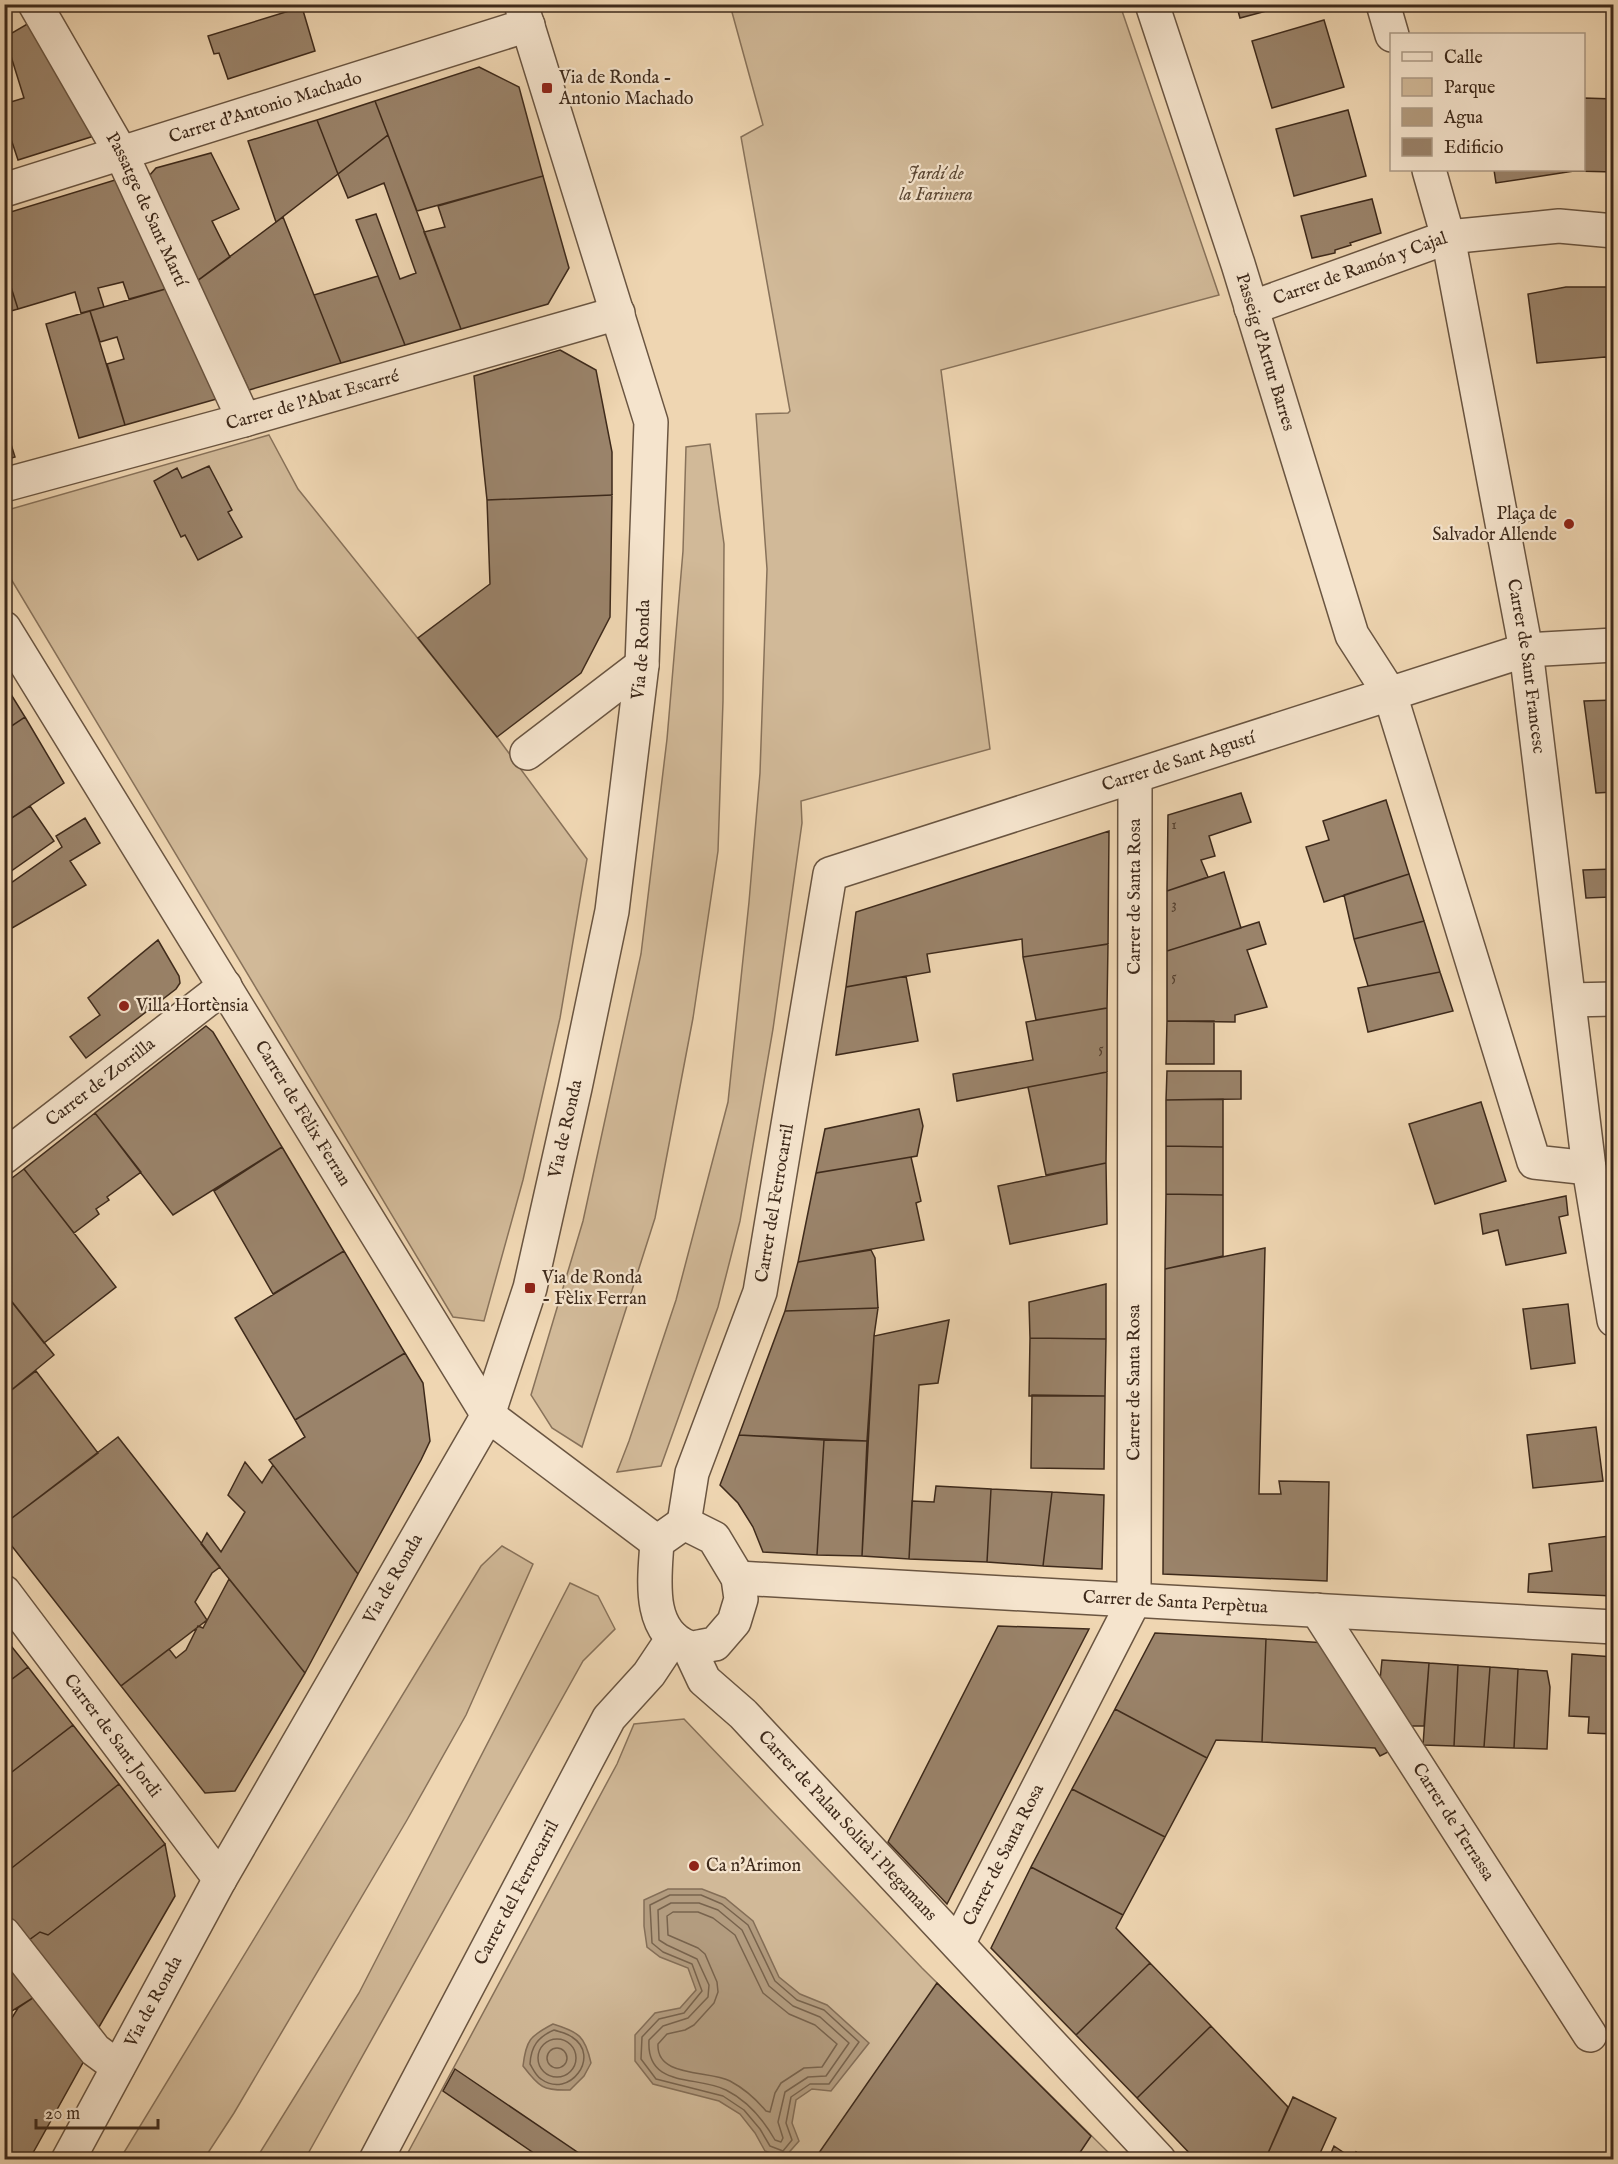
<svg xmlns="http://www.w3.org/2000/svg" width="1618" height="2164" font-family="'IM FELL English',serif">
<rect width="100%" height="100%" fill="#efd6b2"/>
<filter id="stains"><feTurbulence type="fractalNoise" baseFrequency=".00333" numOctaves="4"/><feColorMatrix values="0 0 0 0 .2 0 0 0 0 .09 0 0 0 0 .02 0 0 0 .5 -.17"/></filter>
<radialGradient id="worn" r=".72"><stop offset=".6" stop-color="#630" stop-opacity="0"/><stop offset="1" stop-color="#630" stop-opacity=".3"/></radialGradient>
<!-- green -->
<path fill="#d1b998" stroke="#88725a" stroke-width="1.5" d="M 730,5 L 1120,5 L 1219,295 L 941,370 L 990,749 L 801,801 L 802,823 L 773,1029 L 740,1221 L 718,1307 L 661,1466 L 617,1472 L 629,1441 L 676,1300 L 728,1102 L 749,902 L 760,773 L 767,569 L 756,414 L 788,413 L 790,411 L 741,137 L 763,125 Z
M 269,435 L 298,489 L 497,737 L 587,859 L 560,1018 L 523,1180 L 484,1321 L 453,1317 L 5,569 L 4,511 Z
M 710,444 L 724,544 L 723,701 L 718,851 L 693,1018 L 655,1218 L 582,1447 L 552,1428 L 531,1395 L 583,1221 L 641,954 L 667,739 L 683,551 L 686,447 Z
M 502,1546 L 533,1564 L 466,1715 L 407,1820 L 234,2113 L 204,2159 L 120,2159 L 481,1566 Z
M 570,1583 L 598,1596 L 615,1629 L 583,1661 L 305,2159 L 256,2159 L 359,1993 Z
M 684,1719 L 922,1968 L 1109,2153 L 1104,2160 L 404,2160 L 617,1764 L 634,1724 Z"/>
<!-- water -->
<path fill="#b39c7f" stroke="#846e57" stroke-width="1.5" d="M 668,1889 L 702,1889 L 725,1898 L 753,1921 L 779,1977 L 800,1994 L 827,2005 L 869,2043 L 831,2091 L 812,2089 L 796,2100 L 792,2123 L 799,2141 L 784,2158 L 765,2151 L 755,2133 L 740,2114 L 719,2101 L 653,2084 L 635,2061 L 635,2035 L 655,2013 L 680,2008 L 696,1990 L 688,1968 L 660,1957 L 647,1947 L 644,1926 L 644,1900 Z
M 553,2024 C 579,2032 585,2036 591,2063 L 584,2076 L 570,2090 C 543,2091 539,2087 523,2066 C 526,2040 530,2036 553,2024 Z"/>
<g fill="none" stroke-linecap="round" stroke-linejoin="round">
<!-- shore -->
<path stroke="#78634d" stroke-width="1.5" d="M 670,1895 L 701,1895 L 722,1904 L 748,1925 L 775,1981 L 797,2000 L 824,2010 L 859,2042 L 829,2084 L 810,2084 L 791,2097 L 786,2123 L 792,2140 L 783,2151 L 770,2146 L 760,2129 L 744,2110 L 723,2096 L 656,2079 L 641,2059 L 642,2037 L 659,2019 L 684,2013 L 702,1991 L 692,1964 L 663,1952 L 652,1943 L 650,1905 Z
M 671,1903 L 699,1903 L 718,1910 L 742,1930 L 769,1986 L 793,2006 L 820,2017 L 849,2043 L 826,2076 L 808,2077 L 785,2092 L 778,2122 L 783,2138 L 781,2142 L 775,2140 C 763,2119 748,2101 726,2090 C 697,2075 646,2089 649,2040 L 663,2026 L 688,2018 L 708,1997 L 709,1985 L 697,1959 L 667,1945 L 659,1940 L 658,1910 Z
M 673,1912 L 698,1912 L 713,1918 L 735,1935 L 763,1993 L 789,2014 L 815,2025 L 837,2044 L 822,2067 L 804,2068 L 781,2083 L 775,2093 L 770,2112 L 766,2111 C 756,2099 745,2089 730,2081 C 709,2070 656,2078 658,2044 L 667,2034 L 685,2030 L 694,2025 L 714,2003 L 718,1992 L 717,1982 L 705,1954 L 698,1948 L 668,1935 L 667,1916 Z
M 554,2030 C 560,2032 567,2033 572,2037 C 602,2056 569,2100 541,2079 C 536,2076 533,2069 530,2064 C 531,2046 538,2037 554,2030 Z
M538 2058a19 19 0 1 1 38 0a19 19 0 1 1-38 0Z
M547 2058a10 10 0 1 1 20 0a10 10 0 1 1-20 0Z"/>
</g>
<!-- building -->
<path fill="#9a836a" stroke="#3e2a1b" stroke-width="1.5" d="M 1236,4 L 1293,4 L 1240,18 Z
M 302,7 L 315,51 L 228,79 L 219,53 L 214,54 L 208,36 Z
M 1324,20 L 1344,87 L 1272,108 L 1252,41 Z
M 29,23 L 94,136 L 18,160 L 4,118 L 4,104 L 24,98 L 5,37 Z
M 479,67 L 519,87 L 543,176 L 417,211 L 375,101 Z
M 1584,98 L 1614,99 L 1614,172 L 1574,171 L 1496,183 L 1494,170 L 1584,170 Z
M 375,101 L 388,135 L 338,174 L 317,120 Z
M 1348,110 L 1366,176 L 1294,196 L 1276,129 Z
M 317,120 L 338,174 L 276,222 L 248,141 Z
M 388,135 L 461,329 L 405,345 L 356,220 L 376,214 L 400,279 L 416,273 L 384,183 L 348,198 L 338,174 Z
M 211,153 L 239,209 L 212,221 L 230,257 L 197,281 L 149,176 L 156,168 Z
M 543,176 L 569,268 L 548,304 L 461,329 L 424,232 L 445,227 L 438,206 Z
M 115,180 L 119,181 L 169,288 L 129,299 L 123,282 L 98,288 L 104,307 L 81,313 L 75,292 L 18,309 L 4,265 L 4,214 Z
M 1372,199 L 1381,233 L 1350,243 L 1351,245 L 1335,250 L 1335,253 L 1312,258 L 1301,216 Z
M 283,217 L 341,363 L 249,390 L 197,281 Z
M 4,265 L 18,309 L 4,313 Z
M 378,276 L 405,345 L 341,363 L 314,295 Z
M 1566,287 L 1614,287 L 1614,358 L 1605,357 L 1537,363 L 1528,294 Z
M 169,288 L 220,398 L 125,425 L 107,364 L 124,359 L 117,337 L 100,342 L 90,311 Z
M 90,311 L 125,425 L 79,438 L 46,324 Z
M 560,350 L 596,370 L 612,452 L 612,495 L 487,500 L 474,376 Z
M 4,422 L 15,457 L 4,460 Z
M 209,466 L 232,510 L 228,512 L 242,537 L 198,560 L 185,535 L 181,537 L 154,481 L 177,468 L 182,478 Z
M 612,495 L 610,617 L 581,673 L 497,737 L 418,638 L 490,584 L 487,500 Z
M 4,683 L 25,717 L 4,731 Z
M 1614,700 L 1614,792 L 1596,793 L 1584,701 Z
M 25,717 L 64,783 L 4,823 L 4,731 Z
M 1241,793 L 1251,822 L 1209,836 L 1215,856 L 1201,860 L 1208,877 L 1167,891 L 1168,815 Z
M 1386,800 L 1409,874 L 1324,902 L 1306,847 L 1329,840 L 1323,821 Z
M 30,806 L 54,841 L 4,876 L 4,823 Z
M 85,818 L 100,843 L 70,861 L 86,885 L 7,931 L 4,927 L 4,888 L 62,847 L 56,836 Z
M 1109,831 L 1108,944 L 1023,957 L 1022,939 L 927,954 L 930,972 L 846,987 L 856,912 Z
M 1614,869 L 1614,950 L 1613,950 L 1611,897 L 1586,898 L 1583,870 Z
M 1224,872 L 1241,928 L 1167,951 L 1167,891 Z
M 1409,874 L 1424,921 L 1354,939 L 1344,895 Z
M 1424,921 L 1440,972 L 1368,986 L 1354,939 Z
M 1259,922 L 1266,944 L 1247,950 L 1267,1007 L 1235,1015 L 1235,1022 L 1167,1021 L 1167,951 Z
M 158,940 L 179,976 L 180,983 L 176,989 L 86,1058 L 70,1037 L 100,1015 L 88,998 Z
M 1108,944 L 1107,1008 L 1036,1020 L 1023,957 Z
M 1440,972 L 1453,1011 L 1368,1032 L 1358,988 Z
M 906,976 L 918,1041 L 836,1055 L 846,987 Z
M 1107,1008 L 1107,1072 L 957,1101 L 953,1074 L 1033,1060 L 1026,1022 Z
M 1167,1021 L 1214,1021 L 1214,1064 L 1166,1064 Z
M 206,1026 L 213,1032 L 282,1147 L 173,1215 L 95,1113 Z
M 1608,1042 L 1614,1042 L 1614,1086 Z
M 1167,1071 L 1241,1071 L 1241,1099 L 1166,1100 Z
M 1107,1072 L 1106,1163 L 1046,1175 L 1028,1087 Z
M 1223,1099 L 1223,1147 L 1166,1146 L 1166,1100 Z
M 1481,1102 L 1506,1181 L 1435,1204 L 1409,1124 Z
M 919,1109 L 923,1126 L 917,1156 L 816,1173 L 825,1129 Z
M 95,1113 L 141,1172 L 107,1197 L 109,1200 L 96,1209 L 99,1214 L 74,1233 L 24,1169 Z
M 1166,1146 L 1223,1147 L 1223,1195 L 1166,1194 Z
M 282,1147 L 344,1251 L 273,1294 L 214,1191 Z
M 911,1157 L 921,1201 L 916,1203 L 924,1240 L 798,1262 L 816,1173 Z
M 1106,1163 L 1107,1224 L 1010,1244 L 998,1186 Z
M 24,1169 L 116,1287 L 44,1343 L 4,1292 L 4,1184 Z
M 1166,1194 L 1223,1195 L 1223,1256 L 1165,1269 Z
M 1566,1196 L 1568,1215 L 1559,1217 L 1566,1253 L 1506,1265 L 1498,1230 L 1483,1234 L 1480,1214 Z
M 1265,1248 L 1259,1494 L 1281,1494 L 1279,1481 L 1329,1482 L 1327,1581 L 1163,1574 L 1165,1269 Z
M 871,1250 L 875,1258 L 878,1308 L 785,1311 L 798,1262 Z
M 344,1251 L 405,1353 L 295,1420 L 235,1318 Z
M 1106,1284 L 1106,1339 L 1030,1338 L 1029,1302 Z
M 9,1298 L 54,1355 L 4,1396 L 4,1301 Z
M 1568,1304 L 1575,1363 L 1531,1369 L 1523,1309 Z
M 878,1308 L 874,1336 L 867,1441 L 739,1435 L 785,1311 Z
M 949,1320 L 938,1383 L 919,1385 L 909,1559 L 862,1556 L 874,1336 Z
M 1030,1338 L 1106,1339 L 1105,1396 L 1029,1396 Z
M 405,1353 L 423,1383 L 430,1441 L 421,1460 L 358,1574 L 269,1460 L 305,1437 L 295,1420 Z
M 36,1371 L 98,1453 L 4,1524 L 4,1396 Z
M 1032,1395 L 1105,1396 L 1104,1469 L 1031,1468 Z
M 1596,1427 L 1603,1481 L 1533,1488 L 1527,1435 Z
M 739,1435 L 824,1440 L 817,1555 L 763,1552 L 753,1527 L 738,1503 L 720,1485 Z
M 118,1437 L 220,1567 L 212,1573 L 195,1602 L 207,1620 L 121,1686 L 4,1536 L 4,1524 Z
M 824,1440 L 867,1441 L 862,1556 L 817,1555 Z
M 245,1462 L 262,1483 L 273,1465 L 358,1574 L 305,1673 L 201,1544 L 207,1533 L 221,1552 L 245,1512 L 228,1495 Z
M 936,1486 L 991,1489 L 987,1562 L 909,1559 L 912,1501 L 934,1502 Z
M 991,1489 L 1052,1492 L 1043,1566 L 987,1562 Z
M 1052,1492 L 1104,1495 L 1102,1569 L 1043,1566 Z
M 1609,1536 L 1614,1571 L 1613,1596 L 1528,1592 L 1529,1574 L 1552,1571 L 1549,1544 Z
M 229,1579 L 305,1673 L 235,1791 L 205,1793 L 121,1686 L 169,1649 L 176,1658 L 186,1650 L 198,1626 L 203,1628 Z
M 998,1626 L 1089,1629 L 947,1904 L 888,1842 Z
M 1155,1633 L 1266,1639 L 1262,1742 L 1216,1740 L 1207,1758 L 1115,1709 Z
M 4,1637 L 28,1667 L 4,1685 Z
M 1266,1639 L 1326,1643 L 1392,1750 L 1380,1756 L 1375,1748 L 1262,1742 Z
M 1572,1654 L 1614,1657 L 1614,1734 L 1588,1733 L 1589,1717 L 1569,1716 Z
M 1382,1660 L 1429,1663 L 1424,1726 L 1411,1726 L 1380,1680 Z
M 1429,1663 L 1458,1665 L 1454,1746 L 1423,1745 Z
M 1458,1665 L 1490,1667 L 1484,1747 L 1454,1746 Z
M 28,1667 L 73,1725 L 4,1778 L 4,1685 Z
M 1490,1667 L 1518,1669 L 1514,1748 L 1484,1747 Z
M 1518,1669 L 1547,1671 L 1550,1687 L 1547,1749 L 1514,1748 Z
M 1115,1709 L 1207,1758 L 1165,1837 L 1072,1789 Z
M 73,1725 L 119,1784 L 4,1874 L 4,1778 Z
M 119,1784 L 165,1844 L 48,1935 L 40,1932 L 25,1943 L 4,1917 L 4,1874 Z
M 1072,1789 L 1165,1837 L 1123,1915 L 1031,1867 Z
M 165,1844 L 175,1896 L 95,2034 L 25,1943 L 40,1932 L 48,1935 Z
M 1031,1867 L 1123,1915 L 1116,1928 L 1150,1963 L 1076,2035 L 991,1948 Z
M 4,1956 L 36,1996 L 4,2016 Z
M 1150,1963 L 1211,2026 L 1137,2098 L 1076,2035 Z
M 937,1983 L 1091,2136 L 1075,2160 L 814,2160 Z
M 36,1996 L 85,2059 L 29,2160 L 4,2160 L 4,2017 L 10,2021 L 18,2008 Z
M 1211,2026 L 1288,2107 L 1265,2160 L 1196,2160 L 1137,2098 Z
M 455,2069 L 589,2160 L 544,2160 L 443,2091 Z
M 1293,2097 L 1336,2118 L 1317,2160 L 1265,2160 Z
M 1334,2146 L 1352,2158 L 1356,2152 L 1365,2160 L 1328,2160 Z"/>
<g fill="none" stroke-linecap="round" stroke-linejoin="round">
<defs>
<g id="pedestrian">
<path id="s1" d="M 1152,4 L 1238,264 L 1352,635 L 1390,694"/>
<path id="s2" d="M 1251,308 L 1448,237"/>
</g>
<g id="minor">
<path id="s3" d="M 35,4 L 121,153 L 244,420"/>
<path d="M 1383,4 L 1392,35"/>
<path id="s4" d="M 1429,170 L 1448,237 L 1526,650 L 1589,1168 L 1614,1320"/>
<path id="s5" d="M 4,190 L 528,25"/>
<path d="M 1448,237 L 1559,226 L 1614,231"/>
<path id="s6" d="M 4,485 L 244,420 L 618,313"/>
<path id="s7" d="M 4,628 L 488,1415 L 657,1542"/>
<path d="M 1390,694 L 1534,1162 L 1589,1168"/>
<path d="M 527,753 L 642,665"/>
<path d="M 1569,1000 L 1614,999"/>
<path id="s8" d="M 4,1157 L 225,986"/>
<path id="s9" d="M 684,1523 L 692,1473 L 760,1292 L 830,874 L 1526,650 L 1614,645"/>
<path d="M 684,1523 L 714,1538 L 738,1578 L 741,1599 L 734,1622 L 715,1644 C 707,1645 695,1649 688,1647 C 646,1631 655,1576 657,1542 Z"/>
<path id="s10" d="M 738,1578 L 1614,1627"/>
<path id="s11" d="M 4,1592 L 220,1879"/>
<path id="s12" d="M 1317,1610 L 1590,2035"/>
<path id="s13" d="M 689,1648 L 704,1680 L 743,1714 L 1159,2160"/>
<path d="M 4,1934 L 95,2050 L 118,2067"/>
<path id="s14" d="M 958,1944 L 1134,1601 L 1135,777"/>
<path id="s15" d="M 68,2160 L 220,1879 L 488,1415 L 530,1288 L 575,1088 L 612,911 L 642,665 L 651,422 L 521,4"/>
<path id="s16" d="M 376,2160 L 609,1718 L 649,1674 L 673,1638"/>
</g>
</defs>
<!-- pedestrian casing -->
<use href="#pedestrian" stroke="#6a5541" stroke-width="36"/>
<!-- minor casing -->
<use href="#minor" stroke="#6a5541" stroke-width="36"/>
<!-- pedestrian -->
<use href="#pedestrian" stroke="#f5e4cd" stroke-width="33"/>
<!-- minor -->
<use href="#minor" stroke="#f5e4cd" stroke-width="33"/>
</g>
<!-- markers -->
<g fill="#8f2418" stroke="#f5e4cd" stroke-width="2">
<rect x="541" y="82" width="12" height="12" rx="3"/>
<circle cx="1569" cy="524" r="6"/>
<circle cx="124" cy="1006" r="6"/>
<rect x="524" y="1282" width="12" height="12" rx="3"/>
<circle cx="694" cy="1866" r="6"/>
</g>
<g text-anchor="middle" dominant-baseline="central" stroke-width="4.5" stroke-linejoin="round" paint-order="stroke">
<!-- number labels -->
<g font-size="15" fill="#55402f">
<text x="1174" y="824">1</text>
<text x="1174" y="904">3</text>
<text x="1174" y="976">5</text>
<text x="1101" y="1048">5</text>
</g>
<!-- poi labels -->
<g font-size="18" fill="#3e2a1b" stroke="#f5e4cd" text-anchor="start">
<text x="559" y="78">Via de Ronda -<tspan x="559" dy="21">Antonio Machado</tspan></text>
<text x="1557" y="514" text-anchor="end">Plaça de<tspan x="1557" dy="21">Salvador Allende</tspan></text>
<text x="136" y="1006">Villa Hortènsia</text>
<text x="542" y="1278">Via de Ronda<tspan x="542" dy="21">- Fèlix Ferran</tspan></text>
<text x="706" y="1866">Ca n'Arimon</text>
</g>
<!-- street labels -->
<g font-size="18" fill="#3e2a1b" stroke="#f5e4cd">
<text stroke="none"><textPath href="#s5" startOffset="274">Carrer d'Antonio Machado</textPath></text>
<text stroke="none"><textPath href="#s3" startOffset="234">Passatge de Sant Martí</textPath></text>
<text stroke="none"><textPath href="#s2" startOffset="116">Carrer de Ramón y Cajal</textPath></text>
<text stroke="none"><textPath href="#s1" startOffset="366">Passeig d'Artur Barres</textPath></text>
<text stroke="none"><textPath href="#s6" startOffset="320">Carrer de l'Abat Escarré</textPath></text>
<text stroke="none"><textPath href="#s15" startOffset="1638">Via de Ronda</textPath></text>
<text stroke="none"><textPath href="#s4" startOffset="506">Carrer de Sant Francesc</textPath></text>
<text stroke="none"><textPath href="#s9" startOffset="1034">Carrer de Sant Agustí</textPath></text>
<text stroke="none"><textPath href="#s14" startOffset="1090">Carrer de Santa Rosa</textPath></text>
<text stroke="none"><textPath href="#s8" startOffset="122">Carrer de Zorrilla</textPath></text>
<text stroke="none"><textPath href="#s7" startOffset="570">Carrer de Fèlix Ferran</textPath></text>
<text stroke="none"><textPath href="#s15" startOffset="1152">Via de Ronda</textPath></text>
<text stroke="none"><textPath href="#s9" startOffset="334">Carrer del Ferrocarril</textPath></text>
<text stroke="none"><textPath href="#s14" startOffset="604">Carrer de Santa Rosa</textPath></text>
<text stroke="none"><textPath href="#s15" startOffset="666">Via de Ronda</textPath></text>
<text stroke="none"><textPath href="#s10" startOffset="438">Carrer de Santa Perpètua</textPath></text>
<text stroke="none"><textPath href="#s11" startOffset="180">Carrer de Sant Jordi</textPath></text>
<text stroke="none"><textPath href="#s12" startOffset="252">Carrer de Terrassa</textPath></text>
<text stroke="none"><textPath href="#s13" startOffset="240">Carrer de Palau Solità i Plegamans</textPath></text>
<text stroke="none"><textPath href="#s14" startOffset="100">Carrer de Santa Rosa</textPath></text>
<text stroke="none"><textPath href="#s16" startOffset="302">Carrer del Ferrocarril</textPath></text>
<text stroke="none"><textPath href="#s15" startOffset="180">Via de Ronda</textPath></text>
</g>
<!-- park labels -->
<g font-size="18" font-style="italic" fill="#5b4734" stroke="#f5e4cd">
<text x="936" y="174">Jardí de<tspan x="936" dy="21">la Farinera</tspan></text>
</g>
</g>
<!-- margin -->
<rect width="1618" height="2164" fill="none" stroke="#efd6b2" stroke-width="24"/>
<rect x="6" y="6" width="1606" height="2152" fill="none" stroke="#3e2a1b" stroke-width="3"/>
<rect x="12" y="12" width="1594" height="2140" fill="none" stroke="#3e2a1b" stroke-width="1.5"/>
<!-- legend -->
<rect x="1390" y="33" width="195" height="138" fill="#f5e4cd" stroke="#ac9a86" stroke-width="1.5"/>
<rect x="1402" y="52" width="30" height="9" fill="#f5e4cd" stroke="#ac9a86" stroke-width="1.5"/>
<text x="1444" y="63" font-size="18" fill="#3e2a1b">Calle</text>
<rect x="1402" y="78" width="30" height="18" fill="#d1b998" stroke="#ac9a86" stroke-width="1.5"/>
<text x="1444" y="93" font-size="18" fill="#3e2a1b">Parque</text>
<rect x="1402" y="108" width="30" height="18" fill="#b39c7f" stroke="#ac9a86" stroke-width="1.5"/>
<text x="1444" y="123" font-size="18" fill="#3e2a1b">Agua</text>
<rect x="1402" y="138" width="30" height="18" fill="#9a836a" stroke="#ac9a86" stroke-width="1.5"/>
<text x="1444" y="153" font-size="18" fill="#3e2a1b">Edificio</text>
<!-- scale -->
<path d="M36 2119v9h122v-9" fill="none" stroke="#3e2a1b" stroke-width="3"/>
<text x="45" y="2119" font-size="18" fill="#3e2a1b" stroke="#f5e4cd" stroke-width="4.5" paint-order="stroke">20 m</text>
<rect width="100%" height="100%" filter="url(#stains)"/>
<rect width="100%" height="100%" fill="url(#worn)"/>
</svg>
